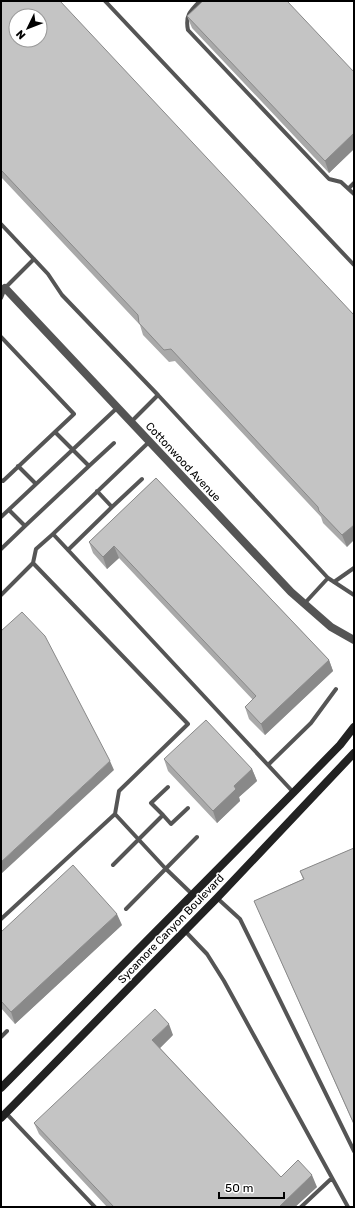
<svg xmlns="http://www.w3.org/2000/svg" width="355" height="1208" font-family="Rubik,sans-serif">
<rect width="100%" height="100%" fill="#fff"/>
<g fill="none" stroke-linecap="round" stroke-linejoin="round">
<!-- lane -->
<path stroke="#555" stroke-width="4" d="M 105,1 L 354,265
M 200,1 C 190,11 185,16 188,30 L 329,179 L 341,182 L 354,194
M 349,188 L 354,183
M 1,224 L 48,274 L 62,295 L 158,395
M 1,298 L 5,288 L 34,259
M 1,337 L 74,414 L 3,481 L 1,480
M 131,422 L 158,395 L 328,578 L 354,595
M 18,466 L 36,484
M 89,466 L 114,443
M 97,491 L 112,507 L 142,479
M 112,507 L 68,550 L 53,534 L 149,442
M 9,510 L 25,526 L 89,466 L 55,432
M 1,517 L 117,408
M 53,534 L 36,549 L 33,563 L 188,724 L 119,791 L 115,814 L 165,868 L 192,894
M 1,549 L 25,526
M 68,550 L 294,793
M 334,582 L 354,568
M 1,595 L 33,563
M 304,604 L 328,578
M 268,765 L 311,723 L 336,689
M 163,815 L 171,824 L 188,808
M 113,865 L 163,815 L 151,803 L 168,787
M 217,898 L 240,919 L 354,1151
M 126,909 L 197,837
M 1,919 L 115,814
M 185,931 L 207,954 L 224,981 L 348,1207
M 1,1037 L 7,1031
M 6,1113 L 95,1207
M 301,1207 L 332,1178"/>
<!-- street -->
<path stroke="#555" stroke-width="8" d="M 5,288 L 291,592 L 331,627 L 354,640"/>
<!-- secondary -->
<path stroke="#222" stroke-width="8" d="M 1,1088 L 295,791 L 340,745 L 354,727
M 1,1118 L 217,898 L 354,753"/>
</g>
<!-- wall -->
<path fill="#a9a9a9" d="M 1,1 L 354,315 L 347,547 L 323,523 L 321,517 L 175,361 L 169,362 L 143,335 L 140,325 L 1,177 Z
M 187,16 L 354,72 L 354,149 L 329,173 L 192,28 Z
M 156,478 L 329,660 L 333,671 L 265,735 L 249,719 L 245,707 L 253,700 L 119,558 L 107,569 L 93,553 L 89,542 Z
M 164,759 L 252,769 L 257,781 L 239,797 L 240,801 L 217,823 L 168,771 Z
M 354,848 L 354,1125 L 258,910 L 254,901 L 303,879 L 300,871 Z
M 122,925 L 15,1024 L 1,1008 L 1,932 Z
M 173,1035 L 160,1048 L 281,1177 L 317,1187 L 295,1207 L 107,1207 L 39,1134 L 34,1123 Z"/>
<!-- shaded-wall -->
<path fill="#898989" d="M 354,133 L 354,149 L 329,173 L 325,161 Z
M 354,525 L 354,540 L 347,547 L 342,535 Z
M 114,546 L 119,558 L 107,569 L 103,557 Z
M 329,660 L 333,671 L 265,735 L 261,724 Z
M 110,761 L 114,770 L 1,874 L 1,862 Z
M 252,769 L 257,781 L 239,797 L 240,801 L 217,823 L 213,811 L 234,786 Z
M 117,914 L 122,925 L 15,1024 L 11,1012 Z
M 169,1024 L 173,1035 L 157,1051 L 152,1040 Z
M 312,1175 L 317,1187 L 295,1207 L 279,1207 Z"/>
<!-- building -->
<path fill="#c4c4c4" stroke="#898989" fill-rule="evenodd" d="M 1,1 L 60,1 L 354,315 L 354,525 L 342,535 L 319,511 L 318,507 L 171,349 L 164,350 L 139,323 L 138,315 L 1,170 ZM 16,16 L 40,16 L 40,40 L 16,40 Z
M 203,1 L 287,1 L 354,72 L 354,133 L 325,161 L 187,16 Z
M 156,478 L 329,660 L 261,724 L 245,707 L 256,696 L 114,546 L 103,557 L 89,542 Z
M 22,612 L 45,636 L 110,761 L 1,862 L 1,631 Z
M 206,720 L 252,769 L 234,786 L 236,789 L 213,811 L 164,759 Z
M 354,848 L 354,1124 L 254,901 L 304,879 L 300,871 Z
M 73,865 L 117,914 L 11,1012 L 1,1001 L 1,932 Z
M 155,1009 L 169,1024 L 152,1040 L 281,1177 L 298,1160 L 312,1175 L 279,1207 L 114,1207 L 34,1123 Z"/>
<g text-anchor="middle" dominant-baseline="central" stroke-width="3" stroke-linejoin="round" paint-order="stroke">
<!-- street labels -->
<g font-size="11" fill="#000" stroke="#fff">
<text transform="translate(183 462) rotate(47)">Cottonwood Avenue</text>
<text transform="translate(171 929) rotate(-46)">Sycamore Canyon Boulevard</text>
</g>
</g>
<!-- border -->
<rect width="355" height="1208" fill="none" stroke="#000000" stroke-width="4"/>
<!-- north arrow -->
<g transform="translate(28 28) rotate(227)"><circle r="19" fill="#ffffff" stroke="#999999"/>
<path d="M0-3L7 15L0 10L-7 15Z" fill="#000000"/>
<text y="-6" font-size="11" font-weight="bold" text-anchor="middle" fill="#000000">N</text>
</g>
<!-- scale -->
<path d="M219 1192v6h65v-6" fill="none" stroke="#000000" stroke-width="2"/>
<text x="225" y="1192" font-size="12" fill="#000000" stroke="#ffffff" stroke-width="3" paint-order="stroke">50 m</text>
</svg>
